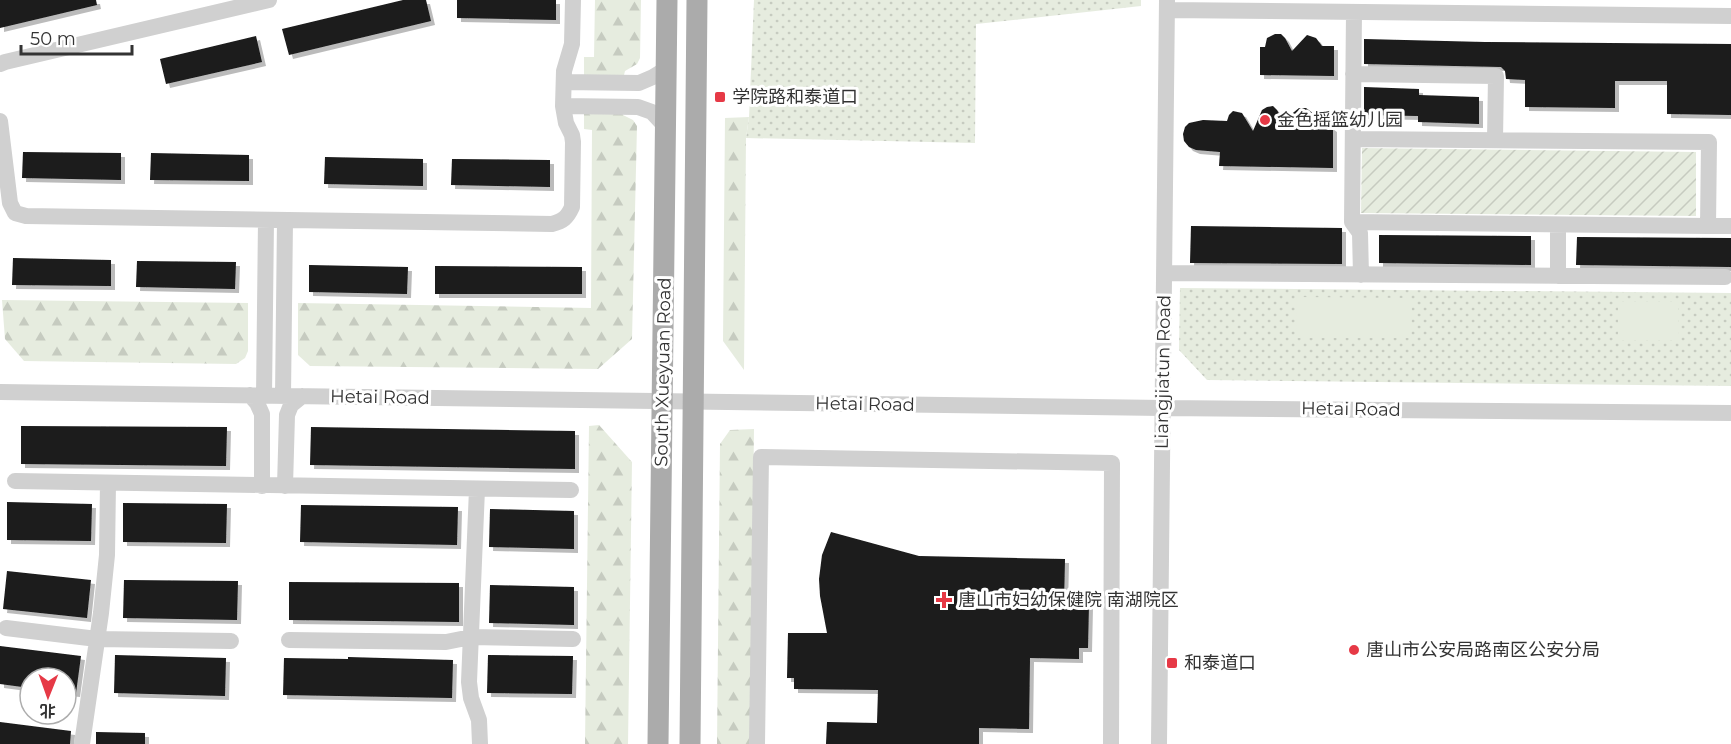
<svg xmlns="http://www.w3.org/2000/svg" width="1731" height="744" font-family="Montserrat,'Noto Sans SC',sans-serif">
<defs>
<pattern id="grass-dots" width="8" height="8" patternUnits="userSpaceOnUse" patternTransform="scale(1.5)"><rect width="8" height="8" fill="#e6ecdf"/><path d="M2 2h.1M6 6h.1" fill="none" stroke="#c6cbc0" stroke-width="1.8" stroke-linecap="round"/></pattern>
<pattern id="forest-firs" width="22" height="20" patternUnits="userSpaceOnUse" patternTransform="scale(1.5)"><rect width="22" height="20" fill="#e6ecdf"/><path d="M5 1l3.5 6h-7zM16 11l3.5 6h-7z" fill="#c6cbc0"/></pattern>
<pattern id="garden-furrows" width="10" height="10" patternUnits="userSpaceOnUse" patternTransform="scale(1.5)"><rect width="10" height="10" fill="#e6ecdf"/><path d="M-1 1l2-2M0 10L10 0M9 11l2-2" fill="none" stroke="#c6cbc0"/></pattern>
<filter id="shadow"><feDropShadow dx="4" dy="4" stdDeviation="0" flood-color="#0004"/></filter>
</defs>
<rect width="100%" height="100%" fill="#fff"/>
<!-- grass -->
<path fill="url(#grass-dots)" d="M 754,0 L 1141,0 L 1141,6 L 976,24 L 975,143 L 746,138 L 749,117 Z
M 1180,288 L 1731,293 L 1731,386 L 1207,380 L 1179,350 Z"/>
<!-- forest -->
<path fill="url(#forest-firs)" d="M 595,0 L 641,0 L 640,58 L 637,64 L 625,71 L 624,75 L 584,75 L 584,57 L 594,57 Z
M 584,109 L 622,111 L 623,115 L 633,120 L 637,126 L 632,339 L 598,369 L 310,366 L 298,355 L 298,303 L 591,308 L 592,130 L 584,129 Z
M 749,117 L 746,138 L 744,370 L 723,341 L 725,118 Z
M 2,300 L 248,303 L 248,351 L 245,358 L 236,364 L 24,361 L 5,339 Z
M 599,425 L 632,462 L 628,744 L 585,744 L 589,426 Z
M 754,429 L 750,744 L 717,744 L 720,444 L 730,430 Z"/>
<!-- garden -->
<path fill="url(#garden-furrows)" d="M 1362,148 L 1696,152 L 1696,216 L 1361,213 Z"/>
<!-- pitch -->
<path fill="#e6ecdf" d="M 1297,297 L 1412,298 L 1411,338 L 1296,338 Z
M 1618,302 L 1678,302 L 1679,340 L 1618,340 Z"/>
<!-- building -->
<path fill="#1a1a1a" filter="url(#shadow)" d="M 0,0 L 96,0 L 97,5 L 0,28 Z
M 403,0 L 426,0 L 431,21 L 289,55 L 282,29 Z
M 457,0 L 556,0 L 556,20 L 457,18 Z
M 1275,34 L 1281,34 L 1285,38 L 1292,51 L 1307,35 L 1316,38 L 1322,46 L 1334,46 L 1334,76 L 1260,75 L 1260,47 L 1265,47 L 1267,38 Z
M 256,36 L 262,62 L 166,84 L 160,59 Z
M 1364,39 L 1485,42 L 1731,44 L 1731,115 L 1667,114 L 1667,81 L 1615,81 L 1615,108 L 1525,107 L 1525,80 L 1506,79 L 1505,71 L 1501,67 L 1364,64 Z
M 1364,87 L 1419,89 L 1419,95 L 1479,97 L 1479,124 L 1418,122 L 1418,116 L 1364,115 Z
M 1273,106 L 1277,110 L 1283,121 L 1299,108 L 1306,108 L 1333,128 L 1333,168 L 1219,166 L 1220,152 L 1196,150 L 1189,147 L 1184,141 L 1183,134 L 1185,127 L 1189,123 L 1203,120 L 1227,121 L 1229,115 L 1233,111 L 1242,113 L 1253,131 L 1262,110 L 1267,107 Z
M 23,152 L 121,153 L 121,180 L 22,178 Z
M 151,153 L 249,155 L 249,181 L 150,180 Z
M 325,157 L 423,159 L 423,186 L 324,184 Z
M 452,159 L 550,160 L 550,187 L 451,185 Z
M 1191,226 L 1342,228 L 1342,264 L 1190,263 Z
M 1379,235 L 1531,236 L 1531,265 L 1379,263 Z
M 1577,237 L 1731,238 L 1731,267 L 1576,265 Z
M 13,258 L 111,260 L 111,286 L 12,285 Z
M 137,261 L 236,262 L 235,289 L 136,287 Z
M 309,265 L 408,267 L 407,294 L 309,292 Z
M 435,266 L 582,267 L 582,294 L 435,294 Z
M 21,426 L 227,427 L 226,466 L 21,464 Z
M 311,427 L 575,431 L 575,469 L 310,465 Z
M 7,502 L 92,504 L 91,541 L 7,540 Z
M 123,503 L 227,504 L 226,543 L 123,542 Z
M 301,505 L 458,507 L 457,545 L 300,542 Z
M 490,509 L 574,511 L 574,549 L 489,547 Z
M 831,532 L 919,556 L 1065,559 L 1064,603 L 1089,604 L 1088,648 L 1079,648 L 1079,659 L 1030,658 L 1029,729 L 979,728 L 979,744 L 826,744 L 827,722 L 877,723 L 878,690 L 794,689 L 794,678 L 787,678 L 788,633 L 827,633 L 820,596 L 819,579 L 822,555 Z
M 7,571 L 91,580 L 87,618 L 3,609 Z
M 124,580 L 238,581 L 237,620 L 123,618 Z
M 289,582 L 459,583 L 459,622 L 289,620 Z
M 490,585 L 574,587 L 574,625 L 489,623 Z
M 0,646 L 81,656 L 76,693 L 66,692 L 66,678 L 30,678 L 30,688 L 0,684 Z
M 115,655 L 226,658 L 225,696 L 114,693 Z
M 488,655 L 573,656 L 572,694 L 487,693 Z
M 348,657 L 453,660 L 452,698 L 283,695 L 284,658 L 348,659 Z
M 0,722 L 71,731 L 70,744 L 0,744 Z
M 96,732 L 145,733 L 145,744 L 96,744 Z"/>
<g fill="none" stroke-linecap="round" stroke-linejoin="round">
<!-- minor -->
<path stroke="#d0d0d0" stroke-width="16" d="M 1167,10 L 1731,16
M 0,64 L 5,62 L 269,0
M 1353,74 L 1496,76 L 1495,140
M 564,82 L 639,83 L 653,77 L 666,69
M 563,106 L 638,107 L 652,112 L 665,126
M 0,121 L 10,203 L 15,213 L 26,216 L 552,224 C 563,221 567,218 572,207 L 573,142 L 572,135 L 566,123 L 563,106 L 564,71 L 572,44 L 573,0
M 1353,139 L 1709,142 L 1708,226 L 1352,222 L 1354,12
M 1352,222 L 1360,233 L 1361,275
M 1708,226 L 1731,226
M 1165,273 L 1725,277
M 1558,276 L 1558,225
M 0,392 L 1163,408 L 1731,413
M 250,395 L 257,403 L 262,414 L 262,486
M 264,396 L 266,220
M 283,396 L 285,220
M 15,481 L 571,490
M 285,486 L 287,415 L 291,405 L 302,396
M 477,489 L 469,682 L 471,698 L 479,720 L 480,744
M 6,628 L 97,639 L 231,641
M 289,640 L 446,642 L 471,637 L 573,639
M 82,744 L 101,613 L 107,555 L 108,483
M 757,744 L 761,457 L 1112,463 L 1111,744
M 1159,744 L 1167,0"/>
<!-- major -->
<path stroke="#ababab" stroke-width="21" d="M 658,744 L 667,0
M 690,744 L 697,0"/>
</g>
<!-- markers -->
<g fill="#e63946" stroke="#fff" stroke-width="2">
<rect x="714" y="91" width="12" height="12" rx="3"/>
<circle cx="1265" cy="120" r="6"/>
<path d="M941 591h6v6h6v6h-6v6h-6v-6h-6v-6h6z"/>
<circle cx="1354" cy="650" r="6"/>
<rect x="1166" y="657" width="12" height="12" rx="3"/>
</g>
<g text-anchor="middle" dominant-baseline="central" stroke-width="6" stroke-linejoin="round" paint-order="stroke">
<!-- poi labels -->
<g font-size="18" fill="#333" stroke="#fff" text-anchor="start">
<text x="732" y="97">学院路和泰道口</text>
<text x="1277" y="120">金色摇篮幼儿园</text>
<text x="958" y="600">唐山市妇幼保健院 南湖院区</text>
<text x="1366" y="650">唐山市公安局路南区公安分局</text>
<text x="1184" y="663">和泰道口</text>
</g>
<!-- street labels -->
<g font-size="18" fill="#333" stroke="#fff">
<text transform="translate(663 372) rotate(-89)">South Xueyuan Road</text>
<text transform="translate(1163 372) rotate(-89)">Liangjiatun Road</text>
<text transform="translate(380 397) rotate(1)">Hetai Road</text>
<text transform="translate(865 404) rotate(1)">Hetai Road</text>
<text transform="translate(1351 409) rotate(1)">Hetai Road</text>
</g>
</g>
<!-- north arrow -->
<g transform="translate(48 696) rotate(181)"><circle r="28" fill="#ffffff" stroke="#adadad" stroke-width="1.5"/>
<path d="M0-4.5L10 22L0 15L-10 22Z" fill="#e63946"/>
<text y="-9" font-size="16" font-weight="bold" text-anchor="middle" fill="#333333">北</text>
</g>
<!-- scale -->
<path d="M21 45v9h111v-9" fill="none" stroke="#333333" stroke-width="3"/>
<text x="30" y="45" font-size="18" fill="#333333" stroke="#ffffff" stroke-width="4.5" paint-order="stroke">50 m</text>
</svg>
